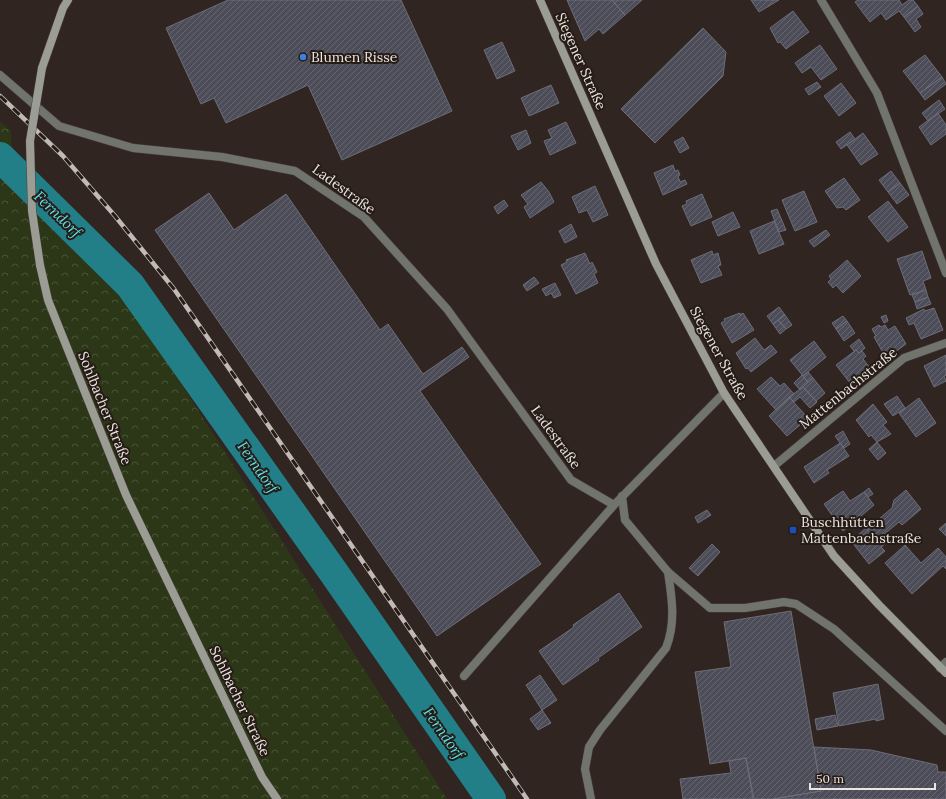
<svg xmlns="http://www.w3.org/2000/svg" width="946" height="799" font-family="Lora,serif">
<defs>
<pattern id="forest-crowns" width="20" height="18" patternUnits="userSpaceOnUse"><rect width="20" height="18" fill="#2b3716"/><path d="M2 6a3 3 0 1 1 6 0M12 15a3 3 0 1 1 6 0" fill="none" stroke="#4a5438"/></pattern>
<pattern id="building-hatch" width="6" height="6" patternUnits="userSpaceOnUse"><rect width="6" height="6" fill="#4c4d58"/><path d="M-1 1l2-2M0 6l6-6M5 7l2-2" fill="none" stroke="#666670"/></pattern>
</defs>
<rect width="100%" height="100%" fill="#302520"/>
<!-- forest -->
<path fill="url(#forest-crowns)" d="M 0,121 L 11,131 L 12,178 L 125,296 L 447,799 L 0,799 Z"/>
<g fill="none" stroke-linecap="round" stroke-linejoin="round">
<!-- river -->
<path stroke="#227f87" stroke-width="30" d="M 0,157 L 130,285 L 334,573 L 491,799"/>
</g>
<!-- building -->
<path fill="url(#building-hatch)" stroke="#6c6d79" d="M 228,0 L 401,0 L 452,111 L 342,160 L 308,85 L 226,123 L 214,98 L 201,104 L 166,28 Z
M 567,0 L 612,0 L 625,15 L 603,34 L 599,29 L 585,41 Z
M 612,0 L 642,0 L 625,15 Z
M 751,0 L 779,0 L 759,12 Z
M 858,0 L 899,0 L 902,5 L 909,0 L 913,0 L 918,6 L 904,17 L 899,11 L 886,20 L 881,13 L 870,22 L 855,2 Z
M 918,6 L 923,14 L 916,19 L 921,27 L 915,32 L 904,17 Z
M 793,11 L 809,32 L 786,49 L 780,42 L 778,43 L 770,28 Z
M 703,28 L 726,52 L 723,76 L 655,143 L 621,109 Z
M 502,42 L 515,71 L 497,79 L 484,50 Z
M 820,45 L 837,69 L 821,80 L 811,67 L 802,73 L 795,63 Z
M 925,55 L 942,77 L 920,93 L 903,71 Z
M 942,77 L 946,84 L 925,100 L 920,93 Z
M 817,82 L 821,87 L 809,95 L 805,89 Z
M 841,83 L 856,103 L 839,116 L 824,96 Z
M 551,85 L 559,103 L 529,116 L 521,98 Z
M 939,100 L 945,109 L 928,121 L 922,113 Z
M 938,113 L 946,125 L 946,134 L 931,145 L 919,127 Z
M 566,122 L 576,143 L 550,155 L 544,141 L 552,138 L 548,130 Z
M 526,130 L 531,143 L 518,150 L 511,136 Z
M 850,132 L 855,139 L 841,149 L 836,142 Z
M 863,133 L 878,154 L 861,165 L 847,145 Z
M 683,137 L 689,148 L 680,153 L 674,142 Z
M 673,165 L 675,171 L 678,170 L 680,175 L 678,176 L 680,182 L 685,180 L 687,184 L 663,195 L 654,173 Z
M 891,171 L 900,183 L 888,192 L 879,180 Z
M 844,178 L 860,200 L 846,210 L 843,207 L 837,208 L 825,191 Z
M 541,182 L 549,192 L 554,202 L 530,218 L 524,207 L 528,204 L 521,195 Z
M 900,183 L 909,195 L 897,204 L 888,192 Z
M 595,186 L 608,215 L 593,222 L 587,210 L 579,213 L 572,197 Z
M 804,191 L 817,222 L 795,231 L 782,200 Z
M 209,193 L 234,230 L 286,194 L 380,330 L 388,324 L 423,374 L 462,347 L 469,357 L 420,391 L 541,564 L 437,636 L 155,230 Z
M 702,194 L 712,217 L 691,226 L 682,206 L 687,204 L 686,201 Z
M 504,200 L 508,206 L 498,214 L 494,207 Z
M 888,201 L 908,227 L 888,242 L 868,217 Z
M 777,209 L 786,230 L 779,232 L 771,211 Z
M 733,212 L 740,227 L 718,236 L 712,222 Z
M 774,221 L 784,244 L 759,254 L 750,231 Z
M 571,224 L 577,237 L 565,243 L 559,231 Z
M 826,230 L 830,235 L 814,247 L 809,241 Z
M 712,251 L 713,255 L 718,253 L 721,265 L 718,266 L 722,275 L 701,283 L 691,260 Z
M 922,251 L 931,278 L 923,281 L 926,290 L 910,295 L 897,259 Z
M 585,253 L 590,264 L 592,262 L 597,272 L 594,274 L 598,283 L 576,294 L 561,265 L 567,262 L 566,260 Z
M 847,260 L 861,276 L 843,293 L 836,285 L 833,288 L 828,282 L 831,279 L 829,276 Z
M 534,277 L 539,283 L 527,291 L 523,285 Z
M 555,283 L 561,295 L 554,298 L 551,293 L 546,296 L 542,289 Z
M 926,290 L 928,297 L 915,302 L 912,295 Z
M 928,297 L 931,304 L 917,309 L 915,302 Z
M 779,307 L 785,315 L 773,324 L 767,316 Z
M 934,308 L 943,330 L 921,339 L 914,323 L 909,325 L 906,318 L 924,309 L 925,311 Z
M 740,313 L 740,315 L 743,313 L 754,330 L 732,343 L 721,323 L 725,321 L 724,319 Z
M 785,315 L 792,325 L 786,329 L 778,320 Z
M 886,315 L 888,321 L 884,323 L 881,317 Z
M 843,316 L 847,321 L 836,329 L 832,323 Z
M 778,320 L 786,329 L 780,334 L 773,324 Z
M 847,321 L 855,333 L 844,341 L 836,329 Z
M 879,325 L 881,327 L 885,325 L 888,330 L 895,326 L 906,344 L 891,355 L 890,353 L 885,356 L 874,337 L 876,336 L 872,329 Z
M 755,338 L 764,350 L 771,345 L 777,352 L 751,372 L 748,368 L 746,369 L 736,353 Z
M 859,339 L 865,348 L 859,353 L 856,350 L 854,351 L 850,346 Z
M 814,341 L 826,357 L 803,376 L 790,360 Z
M 856,350 L 859,353 L 862,351 L 866,356 L 863,359 L 870,368 L 850,383 L 836,365 Z
M 946,355 L 946,375 L 944,376 L 946,381 L 934,387 L 924,366 Z
M 808,372 L 813,378 L 808,382 L 803,376 Z
M 802,375 L 808,382 L 800,390 L 794,383 Z
M 771,377 L 780,386 L 784,383 L 794,394 L 776,410 L 757,389 Z
M 813,378 L 825,393 L 816,401 L 803,387 Z
M 803,387 L 817,402 L 810,408 L 800,397 L 794,402 L 789,397 Z
M 897,396 L 905,408 L 893,416 L 884,404 Z
M 789,397 L 808,418 L 787,436 L 769,416 Z
M 919,398 L 936,423 L 916,437 L 899,413 Z
M 873,404 L 887,422 L 883,425 L 891,434 L 877,442 L 871,435 L 869,437 L 856,420 Z
M 843,431 L 850,444 L 844,448 L 835,436 Z
M 877,442 L 886,453 L 878,460 L 869,449 Z
M 840,443 L 849,456 L 827,470 L 829,473 L 814,483 L 804,467 Z
M 869,488 L 873,494 L 868,497 L 864,492 Z
M 906,490 L 921,509 L 902,525 L 899,522 L 876,541 L 867,529 L 892,508 L 894,500 Z
M 843,491 L 850,501 L 864,492 L 874,505 L 843,531 L 824,504 Z
M 707,510 L 711,515 L 698,523 L 695,517 Z
M 946,523 L 946,536 L 939,529 Z
M 866,528 L 876,541 L 884,534 L 889,541 L 881,547 L 885,551 L 869,564 L 851,541 Z
M 712,544 L 720,552 L 698,576 L 689,568 Z
M 905,545 L 921,563 L 938,548 L 946,557 L 946,569 L 943,566 L 912,594 L 885,563 Z
M 619,593 L 642,627 L 598,658 L 599,660 L 563,685 L 539,651 L 574,627 L 573,625 Z
M 791,611 L 821,791 L 773,799 L 754,799 L 746,758 L 710,764 L 695,672 L 731,667 L 724,622 Z
M 540,675 L 557,700 L 542,710 L 526,685 Z
M 878,684 L 884,719 L 876,721 L 876,719 L 839,726 L 833,693 Z
M 542,710 L 551,723 L 538,730 L 530,719 Z
M 835,715 L 838,726 L 817,730 L 815,719 Z
M 814,747 L 871,750 L 937,765 L 938,772 L 946,772 L 946,799 L 773,799 L 821,791 Z
M 746,758 L 753,799 L 683,799 L 680,779 L 731,773 L 729,761 Z"/>
<g fill="none" stroke-linecap="round" stroke-linejoin="round">
<defs>
<path id="lane" d="M 0,75 L 59,126 L 133,148 L 222,157 L 295,171 L 364,217 L 447,309 L 571,480 L 614,505
M 622,496 L 625,520 L 668,572 L 710,608 L 745,608 L 784,602 L 796,604 L 834,629 L 946,731
M 464,676 L 614,505 L 724,393
M 591,799 L 585,769 L 589,747 L 600,730 L 666,648 C 676,623 672,598 668,572"/>
<path id="street" d="M 821,0 L 877,93 L 946,273
M 774,466 L 904,358 L 946,343
M 940,668 L 946,662"/>
<path id="secondary" d="M 540,0 L 656,264 L 724,393 L 834,556 L 879,605 L 946,673
M 42,68 L 63,8 L 68,0
M 40,265 L 48,300 L 126,495 L 262,777 L 277,799"/>
</defs>
<!-- lane casing -->
<use href="#lane" stroke="#4a403b" stroke-width="9"/>
<!-- street casing -->
<use href="#street" stroke="#4a403b" stroke-width="9"/>
<!-- secondary casing -->
<use href="#secondary" stroke="#4a403b" stroke-width="9"/>
<!-- lane -->
<use href="#lane" stroke="#71736d" stroke-width="8"/>
<!-- street -->
<use href="#street" stroke="#71736d" stroke-width="8"/>
<!-- secondary -->
<use href="#secondary" stroke="#9b9d94" stroke-width="8"/>
<defs>
<path id="rail" d="M 0,96 L 63,156 L 115,216 L 174,289 L 527,799"/>
</defs>
<!-- rail casing -->
<use href="#rail" stroke="#c2bab6" stroke-width="4.5"/>
<!-- rail -->
<use href="#rail" stroke="#261c16" stroke-width="3" stroke-dasharray="9" stroke-linecap="butt"/>
<defs>
<path id="secondary-bridge" d="M 40,265 L 32,211 L 30,141 L 42,68"/>
</defs>
<!-- secondary-bridge casing -->
<use href="#secondary-bridge" stroke="#4a403b" stroke-width="9" stroke-linecap="butt"/>
<!-- secondary-bridge -->
<use href="#secondary-bridge" stroke="#9b9d94" stroke-width="8"/>
</g>
<!-- markers -->
<circle fill="#3f7fe0" stroke="#261c16" stroke-width="1.5" cx="303" cy="57" r="4"/>
<rect fill="#1a4fb4" stroke="#261c16" stroke-width="1.5" x="789" y="526" width="8" height="8" rx="2"/>
<g text-anchor="middle" dominant-baseline="central" stroke-width="4" stroke-linejoin="round" paint-order="stroke">
<!-- poi labels -->
<g font-size="14" fill="#ebe4e0" stroke="#261c16" text-anchor="start">
<text x="311" y="57">Blumen Risse</text>
<text x="801" y="522">Buschhütten<tspan x="801" dy="16">Mattenbachstraße</tspan></text>
</g>
<!-- street labels -->
<g font-size="14" fill="#ebe4e0" stroke="#261c16">
<text transform="translate(581 61) rotate(66)">Siegener Straße</text>
<text transform="translate(344 189) rotate(36)">Ladestraße</text>
<text transform="translate(719 353) rotate(61)">Siegener Straße</text>
<text transform="translate(848 388) rotate(-39)">Mattenbachstraße</text>
<text transform="translate(105 408) rotate(68)">Sohlbacher Straße</text>
<text transform="translate(556 437) rotate(54)">Ladestraße</text>
<text transform="translate(240 701) rotate(64)">Sohlbacher Straße</text>
</g>
<!-- water labels -->
<g font-size="15" font-style="italic" fill="#5edfea" stroke="#261c16">
<text transform="translate(58 214) rotate(44)">Ferndorf</text>
<text transform="translate(258 467) rotate(55)">Ferndorf</text>
<text transform="translate(444 733) rotate(55)">Ferndorf</text>
</g>
</g>
<!-- scale -->
<path d="M810 783v6h125v-6" fill="none" stroke="#ebe4e0" stroke-width="2"/>
<text x="816" y="783" font-size="12" fill="#ebe4e0" stroke="#261c16" stroke-width="3" paint-order="stroke">50 m</text>
</svg>
